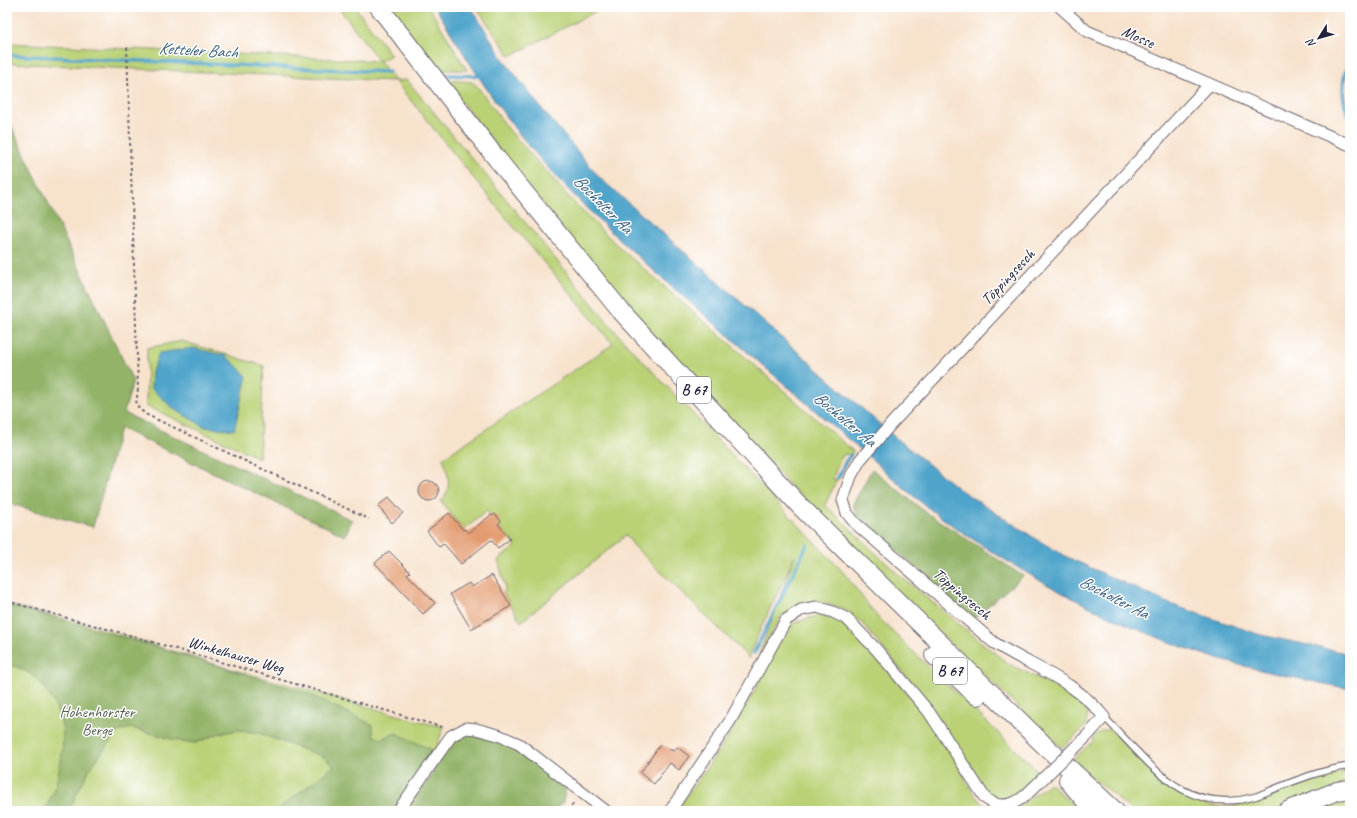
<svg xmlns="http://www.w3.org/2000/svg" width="1357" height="818" font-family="Caveat,sans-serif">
<rect width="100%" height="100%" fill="#fff"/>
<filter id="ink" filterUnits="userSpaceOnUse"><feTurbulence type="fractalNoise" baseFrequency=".025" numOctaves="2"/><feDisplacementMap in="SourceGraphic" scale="8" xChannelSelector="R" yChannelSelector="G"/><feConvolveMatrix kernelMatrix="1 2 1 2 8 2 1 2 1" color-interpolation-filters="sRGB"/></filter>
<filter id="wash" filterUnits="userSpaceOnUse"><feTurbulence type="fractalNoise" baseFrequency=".012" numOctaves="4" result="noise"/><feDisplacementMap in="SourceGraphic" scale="16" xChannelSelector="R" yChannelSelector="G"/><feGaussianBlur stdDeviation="0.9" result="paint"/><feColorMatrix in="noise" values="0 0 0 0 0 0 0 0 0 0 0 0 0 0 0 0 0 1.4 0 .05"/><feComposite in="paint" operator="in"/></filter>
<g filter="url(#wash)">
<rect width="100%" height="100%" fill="#f7e2cc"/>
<!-- green -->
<path fill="#bad176" stroke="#6e7a58" d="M 338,7 L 355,7 L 391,55 L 380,61 L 395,81 L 407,80 L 621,338 L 843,572 L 879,619 L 1038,771 L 1015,796 L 1000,800 L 987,793 L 940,720 L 907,677 L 861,622 L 844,609 L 820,602 L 795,607 L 782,616 L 759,655 L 795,555 L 750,652 L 750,659 L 634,546 L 626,535 L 521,622 L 504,594 L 505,586 L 498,560 L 516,546 L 487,511 L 463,530 L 441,501 C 453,489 448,473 443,458 L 613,344 L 507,219 L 395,81 L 7,63 L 7,43 L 379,61 Z
M 387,7 L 429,7 L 467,70 L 437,70 Z
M 476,7 L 604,7 L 510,56 Z
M 444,80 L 472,82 L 477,86 L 509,130 L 575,204 L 621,249 L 853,451 L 851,455 L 846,454 L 842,456 L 832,479 L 837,479 L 825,505 L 899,575 L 1007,663 L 1074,696 L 1088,713 L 1086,726 L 1062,748 L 888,585 L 818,516 L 671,356 L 589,262 Z
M 182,341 L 264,366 L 259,458 L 146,406 L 147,348 Z
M 7,605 L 83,623 L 228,668 L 430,724 L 444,726 L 436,749 L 391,811 L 7,811 Z
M 820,615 C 826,617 833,618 838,621 C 857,633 873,652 887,670 C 911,698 935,726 954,757 C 966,777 972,802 995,811 L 676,811 L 727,739 L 762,677 L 779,643 L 793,623 Z
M 1108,729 L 1116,732 C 1146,764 1173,804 1222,807 C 1240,808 1260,798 1277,792 C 1301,783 1324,773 1350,771 L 1350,784 L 1280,811 L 1132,811 L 1072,760 L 1093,741 L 1092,738 L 1100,732 Z
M 1050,783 L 1079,811 L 1012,811 Z
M 1350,802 L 1350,811 L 1314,811 L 1333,803 Z"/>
<!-- forest -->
<path fill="#93b367" stroke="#5a6a51" d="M 7,123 L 10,123 L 133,381 L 124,413 L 352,520 L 345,536 L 120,428 L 93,527 L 7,503 Z
M 872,469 L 924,511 L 1023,576 L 973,619 L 856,514 L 853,504 Z
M 7,605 L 112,634 L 306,693 L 373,725 L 373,735 L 380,739 L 396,733 L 432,750 L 423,772 L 394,811 L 276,811 L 334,766 L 324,757 L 258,733 L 238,730 L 217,734 L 196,743 L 183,742 L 131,728 L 117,732 L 89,770 L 68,811 L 43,811 C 57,794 66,747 62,726 C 57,700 35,667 7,665 Z
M 470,734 L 502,741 L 515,747 L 566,787 L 563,802 L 554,811 L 405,811 L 430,778 L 445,746 Z"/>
<!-- water -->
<path fill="#4fa4cb" stroke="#386383" d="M 435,7 L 471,7 L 505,62 L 542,109 L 600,178 L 890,433 L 959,489 L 1036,539 L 1069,558 L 1170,604 L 1261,635 L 1350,654 L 1350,689 C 1306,680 1262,672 1218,659 C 1118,628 1011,570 927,507 C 909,493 891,477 874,461 C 830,424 788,387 745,350 C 665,280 582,213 516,130 C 486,91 461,49 435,7 Z
M 193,348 L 226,356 L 247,376 L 234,430 L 205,427 L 174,409 L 151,388 L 152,372 L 159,353 Z"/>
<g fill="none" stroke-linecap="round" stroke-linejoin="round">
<!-- stream -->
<path stroke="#4fa4cb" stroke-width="3.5" d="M 7,55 L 389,72
M 1350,60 C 1341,78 1341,101 1350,119
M 447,75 L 481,76
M 838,478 L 846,461 L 851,455
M 754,653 L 807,545"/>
</g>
<g id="blocks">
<!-- building -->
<path fill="#e39b70" d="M419 491a10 10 0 1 1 20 0a10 10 0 1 1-20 0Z
M 389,497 L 403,513 L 392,523 L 378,506 Z
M 449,513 L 463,530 L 465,529 L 468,533 L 491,515 L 492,516 L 495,514 L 501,521 L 498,524 L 510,539 L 498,548 L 491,540 L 461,564 L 444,544 L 439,547 L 427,531 Z
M 389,551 L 410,572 L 407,574 L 435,603 L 423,614 L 375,563 Z
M 492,575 L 511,606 L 471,629 L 450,594 L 469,583 L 472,587 Z
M 660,745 L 674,751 L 677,747 L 689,756 L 679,770 L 670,763 L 654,784 L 640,773 Z"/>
</g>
</g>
<g filter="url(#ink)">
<use href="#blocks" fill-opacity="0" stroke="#6d656e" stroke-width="1"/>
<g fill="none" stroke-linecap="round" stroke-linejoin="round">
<defs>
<path id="service" d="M 1104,717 C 1149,761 1183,818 1257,796 C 1287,784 1318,770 1350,766"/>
<path id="minor" d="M 1060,7 L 1087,31 L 1350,145
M 1087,736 L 1104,717 C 1075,680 1031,667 993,642 L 855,523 L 847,513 L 843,500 L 851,476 L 860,460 L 892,423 L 1209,85
M 398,811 L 451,736 L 466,728 L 476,729 L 498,735 L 519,744 L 606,811
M 670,811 L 730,721 L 786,620 L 801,610 L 817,607 L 833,612 L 847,619 L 876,649 L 929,712 L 985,798 C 999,809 1014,806 1027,794"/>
<path id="trunk" d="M 379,7 L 497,159 L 620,310 L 799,505 L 1043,744 L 1115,811
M 934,655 L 977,696
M 1068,780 L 1094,811
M 1287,811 L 1337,791 L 1350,789"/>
</defs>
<!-- service casing -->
<use href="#service" stroke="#6d656e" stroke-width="8"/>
<!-- minor casing -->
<use href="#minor" stroke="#6d656e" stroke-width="13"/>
<!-- trunk casing -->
<use href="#trunk" stroke="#6d656e" stroke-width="20"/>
<!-- path -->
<path stroke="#6d656e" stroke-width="2" stroke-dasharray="3 3" stroke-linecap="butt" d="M 127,47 L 138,389 L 136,405 L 145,414 L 369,519
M 7,601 L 132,636 L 445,728
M 568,811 L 575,801"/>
<!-- service -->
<use href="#service" stroke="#fff" stroke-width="5.5"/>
<!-- minor -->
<use href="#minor" stroke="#fff" stroke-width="11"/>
<!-- trunk -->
<use href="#trunk" stroke="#fff" stroke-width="18"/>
<defs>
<path id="minor-bridge" d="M 1027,794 L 1087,736"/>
</defs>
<!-- minor-bridge casing -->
<use href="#minor-bridge" stroke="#6d656e" stroke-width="13" stroke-linecap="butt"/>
<!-- minor-bridge -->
<use href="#minor-bridge" stroke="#fff" stroke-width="11"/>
</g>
</g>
<g text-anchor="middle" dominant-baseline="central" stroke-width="3" stroke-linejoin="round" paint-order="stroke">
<!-- shield labels -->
<g fill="#fff" stroke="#646476" stroke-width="1">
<rect x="677" y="377" width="34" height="26" rx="3"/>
<rect x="933" y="658" width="34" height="26" rx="3"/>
</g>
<g font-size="15" font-weight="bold" fill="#22223b">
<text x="694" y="390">B 67</text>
<text x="950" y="671">B 67</text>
</g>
<!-- street labels -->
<g font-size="16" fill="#22223b" stroke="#fff">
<text transform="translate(1138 37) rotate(24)">Mosse</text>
<text transform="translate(1008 277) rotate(-47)">Töppingsesch</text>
<text transform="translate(962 594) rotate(40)">Töppingsesch</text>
<text transform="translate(236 655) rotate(16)">Winkelhauser Weg</text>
</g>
<!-- park labels -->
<g font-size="16" fill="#575f50" stroke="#fff">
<text x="97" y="712">Hohenhorster<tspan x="97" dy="18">Berge</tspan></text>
</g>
<!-- water labels -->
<g font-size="17" font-style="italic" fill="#365c7c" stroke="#fff">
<text transform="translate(198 50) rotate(3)">Ketteler Bach</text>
<text transform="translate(603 204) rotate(45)">Bocholter Aa</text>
<text transform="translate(845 419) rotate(40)">Bocholter Aa</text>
<text transform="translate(1114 597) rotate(27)">Bocholter Aa</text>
</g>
</g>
<!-- margin -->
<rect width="1357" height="818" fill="none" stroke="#fff" stroke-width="24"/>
<!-- north arrow -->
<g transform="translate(1319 38) rotate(233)" stroke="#ffffff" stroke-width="3" paint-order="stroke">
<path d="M0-3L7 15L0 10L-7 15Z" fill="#22223b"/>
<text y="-6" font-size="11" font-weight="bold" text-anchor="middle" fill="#22223b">N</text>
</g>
</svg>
